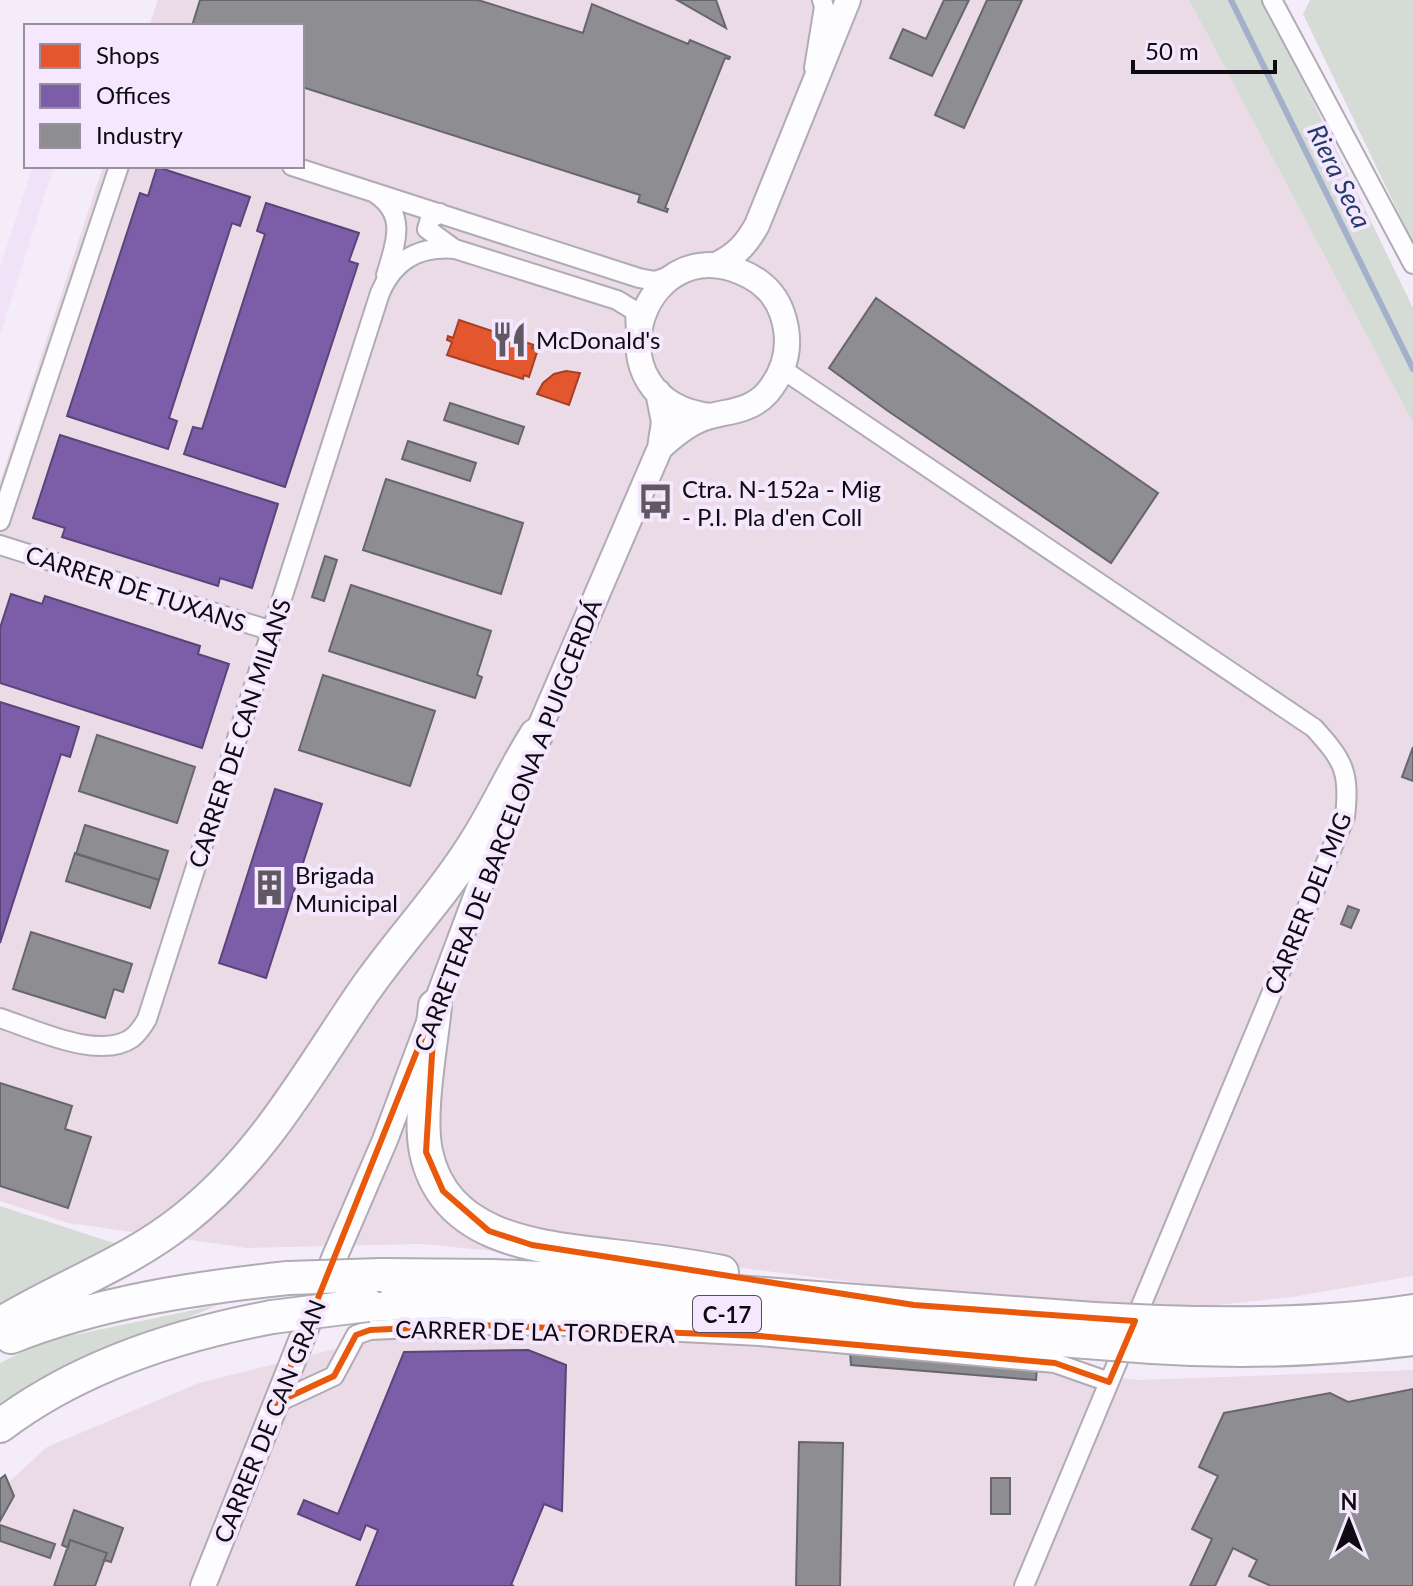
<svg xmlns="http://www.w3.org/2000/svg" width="1413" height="1586" font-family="Lato,sans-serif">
<rect width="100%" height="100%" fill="#f4edf9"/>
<!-- built -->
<path fill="#f0e3f8" d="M 33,166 L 54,166 L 0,335 L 0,267 Z"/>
<!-- industrial -->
<path fill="#eadbe7" d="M 158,0 L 1189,0 L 1413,423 L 1413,1276 L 1292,1297 L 1180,1309 L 1035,1305 L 554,1244 L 548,1256 L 421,1244 L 247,1248 L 68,1223 L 0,1201 L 0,482 L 103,166 L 302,166 L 302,26 L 149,26 Z
M 582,1334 L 824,1347 L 1139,1380 L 1413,1370 L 1413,1586 L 0,1586 L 0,1490 L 47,1447 L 199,1383 L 386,1336 Z"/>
<!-- green -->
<path fill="#d5dcd6" d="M 1189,0 L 1261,0 L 1276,25 L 1413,308 L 1413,423 Z
M 1310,0 L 1413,0 L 1413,243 L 1303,14 Z
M 0,1206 L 120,1245 L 0,1303 Z
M 218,1305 L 34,1381 L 0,1409 L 0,1363 L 45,1341 Z"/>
<!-- shops -->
<path fill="#e4572e" stroke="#a44025" stroke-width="2" d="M 459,320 L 534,345 L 532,348 L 538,349 L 529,377 L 524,375 L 523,379 L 447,355 L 452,342 L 447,340 L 448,336 L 453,338 Z
M 566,371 L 580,373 L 569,405 L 537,394 L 543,383 L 554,374 Z"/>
<!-- offices -->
<path fill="#7b5ea7" stroke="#5a457a" stroke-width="2" d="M 157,167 L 250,197 L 240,226 L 232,223 L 169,418 L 177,421 L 168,449 L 67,416 L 140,193 L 148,196 Z
M 266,203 L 359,233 L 349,261 L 358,264 L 285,487 L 184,454 L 193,427 L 202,429 L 265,234 L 257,231 Z
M 60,435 L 278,504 L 252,588 L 220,578 L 218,586 L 62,537 L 65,528 L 33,518 Z
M 11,594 L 42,604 L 45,596 L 200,646 L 198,654 L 229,664 L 202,748 L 0,683 L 0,628 Z
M 0,702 L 79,727 L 70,757 L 61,754 L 0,943 Z
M 275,789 L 322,804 L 266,978 L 219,963 Z
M 528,1350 L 566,1365 L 562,1511 L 544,1504 L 511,1585 L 514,1586 L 356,1586 L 378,1530 L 366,1525 L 360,1540 L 298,1514 L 304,1500 L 338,1514 L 404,1352 Z"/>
<!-- industry -->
<path fill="#8d8d92" stroke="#67666b" stroke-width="2" d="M 200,0 L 478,0 L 583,33 L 592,4 L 688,44 L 690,40 L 730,57 L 729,59 L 725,58 L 665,208 L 668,209 L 667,212 L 638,202 L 640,195 L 302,87 L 302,26 L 192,26 Z
M 677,0 L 716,0 L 726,28 Z
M 944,0 L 969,0 L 932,76 L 890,58 L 903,29 L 926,39 Z
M 987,0 L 1022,0 L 964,128 L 935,115 Z
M 876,298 L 1158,493 L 1111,563 L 888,411 L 829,368 Z
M 450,403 L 524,427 L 518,444 L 444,420 Z
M 408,441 L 476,463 L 470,481 L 402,459 Z
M 386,479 L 523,523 L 501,594 L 363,550 Z
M 325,556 L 337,560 L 324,601 L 312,597 Z
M 351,585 L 491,631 L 477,675 L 482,677 L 475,698 L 329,651 Z
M 323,675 L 435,711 L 410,786 L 299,750 Z
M 97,735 L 195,767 L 177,823 L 79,791 Z
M 1413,747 L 1413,781 L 1402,777 Z
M 85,825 L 168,851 L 159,880 L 76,854 Z
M 75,853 L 159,880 L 150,908 L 66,881 Z
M 1348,906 L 1359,910 L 1351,928 L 1341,924 Z
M 31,932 L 132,964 L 123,992 L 114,989 L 105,1018 L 13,989 Z
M 0,1083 L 72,1106 L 65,1129 L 91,1137 L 68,1208 L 0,1186 Z
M 850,1352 L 1037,1367 L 1036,1380 L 851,1365 Z
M 1413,1389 L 1413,1586 L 1271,1586 L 1249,1576 L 1257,1560 L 1233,1548 L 1215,1586 L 1190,1586 L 1212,1539 L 1192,1529 L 1218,1476 L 1199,1467 L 1224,1413 L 1330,1393 L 1348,1402 Z
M 799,1442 L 843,1443 L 840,1586 L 796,1586 Z
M 5,1475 L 14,1496 L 0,1521 L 0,1479 Z
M 991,1478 L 1010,1478 L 1010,1514 L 991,1514 Z
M 74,1510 L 123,1528 L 111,1562 L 104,1560 L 107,1553 L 70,1540 L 68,1548 L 62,1545 Z
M 0,1525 L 55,1544 L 50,1558 L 0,1541 Z
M 70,1540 L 107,1553 L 95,1586 L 54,1586 Z"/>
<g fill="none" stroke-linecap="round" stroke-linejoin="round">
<!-- stream -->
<path stroke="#a4afcc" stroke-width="6" d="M 1231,0 L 1413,369"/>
<defs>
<path id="minor" d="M 1272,0 L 1413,264
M 814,68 L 824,7 L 822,0
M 292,166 L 639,278 L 655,281 L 673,275
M 376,194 C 408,215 395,245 386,275
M 440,213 L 430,219 L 427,229 L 453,248
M 782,369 L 1314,728 C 1344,761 1350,772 1345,817 L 1024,1586
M 0,521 L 119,166
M 0,545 L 272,631
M 0,1018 C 34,1029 99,1061 132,1038 C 138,1033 143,1026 147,1019 L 380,293 C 394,260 419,246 455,249 L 617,300 L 635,311 L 636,333
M 276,1403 L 334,1376 L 356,1335 L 370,1330 L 476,1325 L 565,1326 L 760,1336 L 1055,1363 L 1109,1382"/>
<path id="secondary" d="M 716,265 C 736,255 746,245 757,225 L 848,0
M 660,448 C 675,434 692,420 711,416 C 731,411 752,410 767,393 C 787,369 792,342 782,313 C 775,293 761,280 741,272 C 639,229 587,401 710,416
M 530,750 L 660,448 L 664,422 L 658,392
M 203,1586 L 335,1256 L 385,1140 L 511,803"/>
<path id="motorway" d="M 435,1006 C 431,1048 418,1112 426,1152 C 445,1241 541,1247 613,1256 C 649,1260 686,1265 722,1272
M 381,1275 L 494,1276 L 565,1279 L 1094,1319
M 368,1305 L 450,1301 L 587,1304 L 1086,1342
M 1159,1322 C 1244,1325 1329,1324 1413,1311
M 0,1324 C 60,1287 128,1264 184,1219 C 262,1157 305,1078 360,997 C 395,945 440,899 473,846 C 496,811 513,771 536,735
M 11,1337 C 100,1302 194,1288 288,1278
M 1152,1347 C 1240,1353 1325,1350 1413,1339
M 0,1426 C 79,1366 176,1335 272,1317"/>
</defs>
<!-- minor casing -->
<use href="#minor" stroke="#b0abb4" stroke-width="22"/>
<!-- secondary casing -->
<use href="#secondary" stroke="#b0abb4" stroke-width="28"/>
<!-- motorway casing -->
<use href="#motorway" stroke="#b0abb4" stroke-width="36"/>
<!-- minor -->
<use href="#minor" stroke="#fdfcfe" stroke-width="18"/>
<!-- secondary -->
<use href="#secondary" stroke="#fdfcfe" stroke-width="24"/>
<!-- motorway -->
<use href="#motorway" stroke="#fdfcfe" stroke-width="32"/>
<defs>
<path id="motorway-bridge" d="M 288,1278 L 381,1275
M 272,1317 L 368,1305
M 1094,1319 L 1159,1322
M 1086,1342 L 1152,1347"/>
</defs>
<!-- motorway-bridge casing -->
<use href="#motorway-bridge" stroke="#b0abb4" stroke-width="36" stroke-linecap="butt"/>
<!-- motorway-bridge -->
<use href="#motorway-bridge" stroke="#fdfcfe" stroke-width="32"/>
</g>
<!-- marked area -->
<path fill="none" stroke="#e8590c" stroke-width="6" stroke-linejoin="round" d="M 435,1006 L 426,1152 L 443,1191 L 489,1231 L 532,1245 L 914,1305 L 1135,1321 L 1109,1382 L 1055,1363 L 760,1336 L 476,1325 L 370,1330 L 356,1335 L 334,1376 L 276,1403 Z"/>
<!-- icons -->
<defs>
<symbol id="restaurant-bare" viewBox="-9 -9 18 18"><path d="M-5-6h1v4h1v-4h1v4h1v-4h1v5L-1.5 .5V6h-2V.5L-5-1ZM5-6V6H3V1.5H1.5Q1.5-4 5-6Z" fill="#5e5962" stroke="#f5e8fe" stroke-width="2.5" paint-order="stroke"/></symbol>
<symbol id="bus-bare" viewBox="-9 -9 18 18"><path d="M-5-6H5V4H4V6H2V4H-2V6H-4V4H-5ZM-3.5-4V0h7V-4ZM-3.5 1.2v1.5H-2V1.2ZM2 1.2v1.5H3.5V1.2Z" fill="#5e5962" stroke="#f5e8fe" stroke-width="2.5" paint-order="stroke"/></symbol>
<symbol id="building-bare" viewBox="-9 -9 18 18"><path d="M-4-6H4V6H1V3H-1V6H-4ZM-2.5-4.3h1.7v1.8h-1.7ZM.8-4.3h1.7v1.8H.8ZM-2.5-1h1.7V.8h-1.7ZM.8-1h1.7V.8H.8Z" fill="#5e5962" stroke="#f5e8fe" stroke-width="2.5" paint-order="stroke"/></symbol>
</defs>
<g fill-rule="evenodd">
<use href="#restaurant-bare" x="484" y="314" width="51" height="51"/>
<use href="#bus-bare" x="630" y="476" width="51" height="51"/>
<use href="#building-bare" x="244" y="862" width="51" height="51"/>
</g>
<g text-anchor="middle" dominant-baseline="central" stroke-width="8" stroke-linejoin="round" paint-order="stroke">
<!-- shield labels -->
<rect fill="#f5e8fe" stroke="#534d58" stroke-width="2" x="693" y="1296" width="68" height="36" rx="6"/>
<g font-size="22" font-weight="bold" fill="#0e0a11">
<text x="727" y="1314">C-17</text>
</g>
<!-- poi labels -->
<g font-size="24" fill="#0e0a11" stroke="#f5e8fe" text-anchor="start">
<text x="536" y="339">McDonald's</text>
<text x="682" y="488">Ctra. N-152a - Mig<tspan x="682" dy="28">- P.I. Pla d'en Coll</tspan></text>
<text x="295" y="874">Brigada<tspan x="295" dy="28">Municipal</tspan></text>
</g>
<!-- street labels -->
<g font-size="24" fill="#0e0a11" stroke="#f5e8fe">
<text transform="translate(136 588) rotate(18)">CARRER DE TUXANS</text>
<text transform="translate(239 733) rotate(-72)">CARRER DE CAN MILANS</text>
<text transform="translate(507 825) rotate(-69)">CARRETERA DE BARCELONA A PUIGCERDÁ</text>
<text transform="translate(1307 903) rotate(-68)">CARRER DEL MIG</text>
<text transform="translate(535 1331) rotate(1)">CARRER DE LA TORDERA</text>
<text transform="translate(269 1421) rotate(-68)">CARRER DE CAN GRAN</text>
</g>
<!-- water labels -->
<g font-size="26" font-style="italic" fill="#233b6b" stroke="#f5e8fe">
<text transform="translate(1340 176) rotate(64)">Riera Seca</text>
</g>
</g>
<!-- legend -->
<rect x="24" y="24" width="280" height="144" fill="#f5e8fe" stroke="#998f9f" stroke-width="2"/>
<rect x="40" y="44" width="40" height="24" fill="#e4572e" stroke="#998f9f" stroke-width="2"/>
<text x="96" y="64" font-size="24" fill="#0e0a11">Shops</text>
<rect x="40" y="84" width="40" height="24" fill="#7b5ea7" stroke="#998f9f" stroke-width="2"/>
<text x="96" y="104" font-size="24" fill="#0e0a11">Offices</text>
<rect x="40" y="124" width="40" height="24" fill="#8d8d92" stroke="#998f9f" stroke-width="2"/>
<text x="96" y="144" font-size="24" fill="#0e0a11">Industry</text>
<!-- north arrow -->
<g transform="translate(1349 1522)" stroke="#f5e8fe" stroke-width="6" paint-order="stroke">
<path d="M0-6L14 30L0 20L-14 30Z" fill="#0e0a11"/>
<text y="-12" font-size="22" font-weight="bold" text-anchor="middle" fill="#0e0a11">N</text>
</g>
<!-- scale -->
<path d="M1133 60v12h142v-12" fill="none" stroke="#0e0a11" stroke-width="4"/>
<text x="1145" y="60" font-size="24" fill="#0e0a11" stroke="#f5e8fe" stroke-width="6" paint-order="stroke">50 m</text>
</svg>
